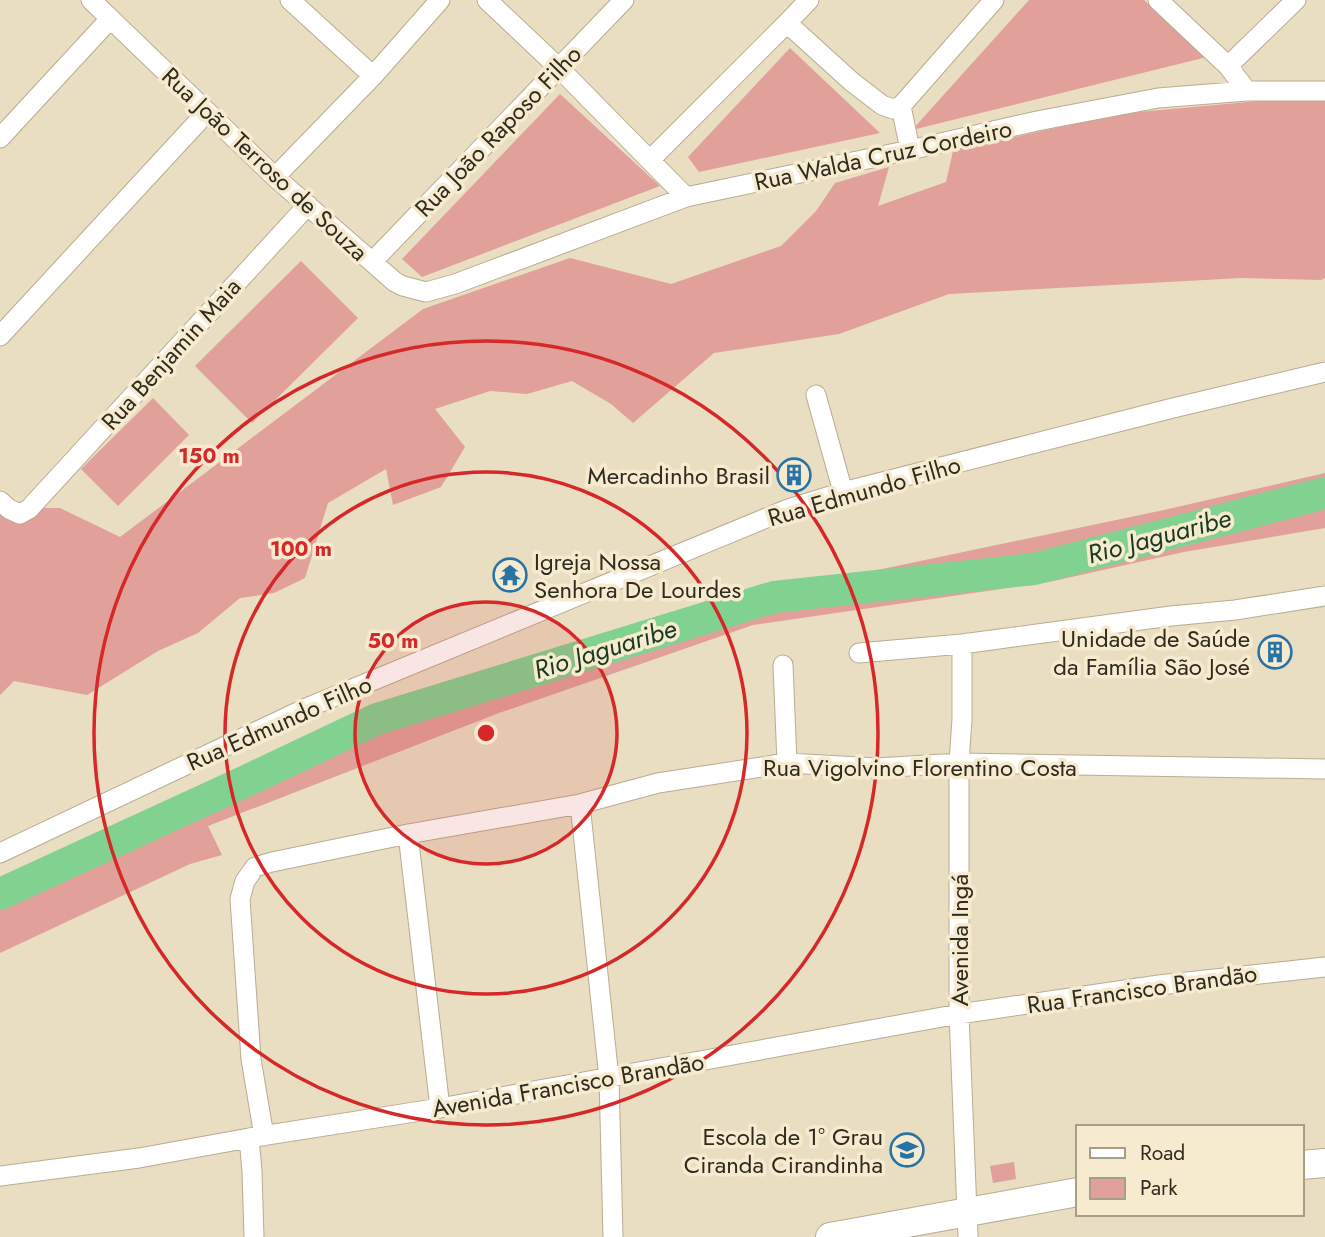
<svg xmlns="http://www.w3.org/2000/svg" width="1325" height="1237" font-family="Jost,sans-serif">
<rect width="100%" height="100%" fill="#e9ddc2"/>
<!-- green -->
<path fill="#e1a09a" d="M 1029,0 L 1144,0 L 1207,57 L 912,130 Z
M 790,48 L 880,133 L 699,172 L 688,157 Z
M 560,94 L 660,186 L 422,277 L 402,259 Z
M 1325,99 L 1325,278 L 1321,280 L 1241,278 L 949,294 L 839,334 L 714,353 L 633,423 L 611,404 L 572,381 L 527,394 L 490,391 L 435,409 L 465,447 L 441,487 L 393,505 L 386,469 L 328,503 L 305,578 L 274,593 L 240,598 L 198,633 L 158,651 L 87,695 L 14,681 L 0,695 L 0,492 L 18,508 L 60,508 L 120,537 L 423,309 L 570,258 L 671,284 L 781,246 L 816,211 L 835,183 L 889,167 L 878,206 L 946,182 L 953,151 L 1117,114 L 1259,101 Z
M 301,261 L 358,318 L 252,423 L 195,366 Z
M 153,398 L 189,435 L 118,506 L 81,469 Z
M 1325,473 L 1325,528 L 1184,552 L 1049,582 L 753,625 L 499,713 L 208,826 L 222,855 L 190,864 L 0,953 L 0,887 L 411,698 L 672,613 L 1164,510 Z
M 1014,1162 L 1016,1179 L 993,1183 L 990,1166 Z"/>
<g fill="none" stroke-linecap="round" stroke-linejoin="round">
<!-- river -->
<path stroke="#81d291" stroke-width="32" d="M 0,894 L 246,781 L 377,719 L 774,597 L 1034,569 L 1325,493"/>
<defs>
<path id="street" d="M 91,0 L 275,177 L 395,282 L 403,286 L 426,292 L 455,284 L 686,197 L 910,150 L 1037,121 L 1158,98 L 1247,91 L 1325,91
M 290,0 L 373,76
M 487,0 L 559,68 L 686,197
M 1158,0 L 1228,66 L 1247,91
M 787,23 L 852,82 L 882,105 L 893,109 L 901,106
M 1228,66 L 1296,0
M 901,106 L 994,0
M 901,106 L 910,150
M 0,138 L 110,19
M 650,160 L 787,23 L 809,0
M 275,177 L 373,76 L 440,0
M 372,262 L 624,0
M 0,336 L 207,112
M 816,395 L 843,492
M 0,501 L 9,509 L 20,514 L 29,509 L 308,205
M 962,644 L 962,719 L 959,763 L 959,1014 L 968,1237
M 859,653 L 962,644 L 1171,616 L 1235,610 L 1325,596
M 783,665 L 787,763
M 580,804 L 609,1078 L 613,1237
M 408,834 L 440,1108
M 0,853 L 304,709 L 788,509 L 843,492 L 1173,408 L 1325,372
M 264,1136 L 251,1059 L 240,899 L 245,881 L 255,867 L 272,862 L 408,834 L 580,804 L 658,783 L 787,763 L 877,768 L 959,763 L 1325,769
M 0,1176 L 139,1158 L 249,1138
M 254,1237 L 252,1171 L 249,1138 L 440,1108 L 959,1014 L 1159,985 L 1325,967"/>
<path id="secondary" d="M 1302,1165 L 1325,1163
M 830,1237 L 1078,1192"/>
</defs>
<!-- street casing -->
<use href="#street" stroke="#b8ac92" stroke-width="21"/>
<!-- secondary casing -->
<use href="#secondary" stroke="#b8ac92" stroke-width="30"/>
<!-- street -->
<use href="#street" stroke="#fff" stroke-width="19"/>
<!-- secondary -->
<use href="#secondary" stroke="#fff" stroke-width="28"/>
</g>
<!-- distance rings -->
<circle cx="486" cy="733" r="131" fill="#d62828" fill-opacity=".12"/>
<g fill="none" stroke="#d62828" stroke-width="3.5">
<circle cx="486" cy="733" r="131"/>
<circle cx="486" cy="733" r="261"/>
<circle cx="486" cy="733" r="392"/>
</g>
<!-- icons -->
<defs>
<symbol id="building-ring" viewBox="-11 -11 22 22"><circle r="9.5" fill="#f7ebcf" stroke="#2773a6" stroke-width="1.5"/><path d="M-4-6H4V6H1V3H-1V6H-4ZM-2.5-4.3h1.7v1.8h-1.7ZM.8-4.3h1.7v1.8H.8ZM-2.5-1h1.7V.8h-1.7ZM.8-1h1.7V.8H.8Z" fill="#2773a6"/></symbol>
<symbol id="temple-ring" viewBox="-11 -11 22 22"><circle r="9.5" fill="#f7ebcf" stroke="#2773a6" stroke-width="1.5"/><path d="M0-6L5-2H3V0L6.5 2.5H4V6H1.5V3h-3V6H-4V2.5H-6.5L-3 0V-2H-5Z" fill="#2773a6"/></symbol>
<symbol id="school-ring" viewBox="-11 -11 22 22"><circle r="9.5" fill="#f7ebcf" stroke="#2773a6" stroke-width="1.5"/><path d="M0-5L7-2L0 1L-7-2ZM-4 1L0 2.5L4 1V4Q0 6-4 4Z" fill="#2773a6"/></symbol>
</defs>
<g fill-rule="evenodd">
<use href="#building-ring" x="775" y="456" width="38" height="38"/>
<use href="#temple-ring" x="491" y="556" width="38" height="38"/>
<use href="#building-ring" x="1256" y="633" width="38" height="38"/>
<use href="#school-ring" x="888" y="1131" width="38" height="38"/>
</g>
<g text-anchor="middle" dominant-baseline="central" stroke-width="7" stroke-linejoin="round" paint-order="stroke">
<!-- street labels -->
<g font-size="24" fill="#2f2b20" stroke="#f7ebcf">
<text transform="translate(498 131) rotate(-46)">Rua João Raposo Filho</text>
<text transform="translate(883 155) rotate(-12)">Rua Walda Cruz Cordeiro</text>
<text transform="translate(265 164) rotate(43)">Rua João Terroso de Souza</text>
<text transform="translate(171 354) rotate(-48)">Rua Benjamin Maia</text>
<text transform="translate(864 491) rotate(-16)">Rua Edmundo Filho</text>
<text transform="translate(279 723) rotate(-24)">Rua Edmundo Filho</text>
<text x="920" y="767">Rua Vigolvino Florentino Costa</text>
<text transform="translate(959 940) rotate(-90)">Avenida Ingá</text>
<text transform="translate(1142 989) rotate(-8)">Rua Francisco Brandão</text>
<text transform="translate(568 1085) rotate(-10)">Avenida Francisco Brandão</text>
</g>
<!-- poi labels -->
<g font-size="24" fill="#2f2b20" stroke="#f7ebcf" text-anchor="end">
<text x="770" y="475">Mercadinho Brasil</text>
<text x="534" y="561" text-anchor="start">Igreja Nossa<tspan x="534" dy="28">Senhora De Lourdes</tspan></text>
<text x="1250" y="638">Unidade de Saúde<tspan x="1250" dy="28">da Família São José</tspan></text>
<text x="883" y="1136">Escola de 1º Grau<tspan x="883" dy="28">Ciranda Cirandinha</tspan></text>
</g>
<!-- water labels -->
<g font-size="26" font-style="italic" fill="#183a20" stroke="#f7ebcf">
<text transform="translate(1159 536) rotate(-15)">Rio Jaguaribe</text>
<text transform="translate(605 649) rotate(-17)">Rio Jaguaribe</text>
</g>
</g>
<circle cx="486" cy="733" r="10" fill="#d62828" stroke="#f7ebcf" stroke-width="3.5"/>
<g font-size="21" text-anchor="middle" font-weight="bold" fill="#d62828" stroke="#f7ebcf" stroke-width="7" stroke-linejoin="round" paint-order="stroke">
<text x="209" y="463">150 m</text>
<text x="301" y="556">100 m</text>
<text x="393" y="648">50 m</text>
</g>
<!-- legend -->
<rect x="1076" y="1125" width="228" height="91" fill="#f7ebcf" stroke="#a79e89" stroke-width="2"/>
<rect x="1090" y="1148" width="35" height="10" fill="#ffffff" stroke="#a79e89" stroke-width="2"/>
<text x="1140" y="1160" font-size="21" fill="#2f2b20">Road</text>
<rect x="1090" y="1178" width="35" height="21" fill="#e1a09a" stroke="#a79e89" stroke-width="2"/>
<text x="1140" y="1195" font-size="21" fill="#2f2b20">Park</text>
</svg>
